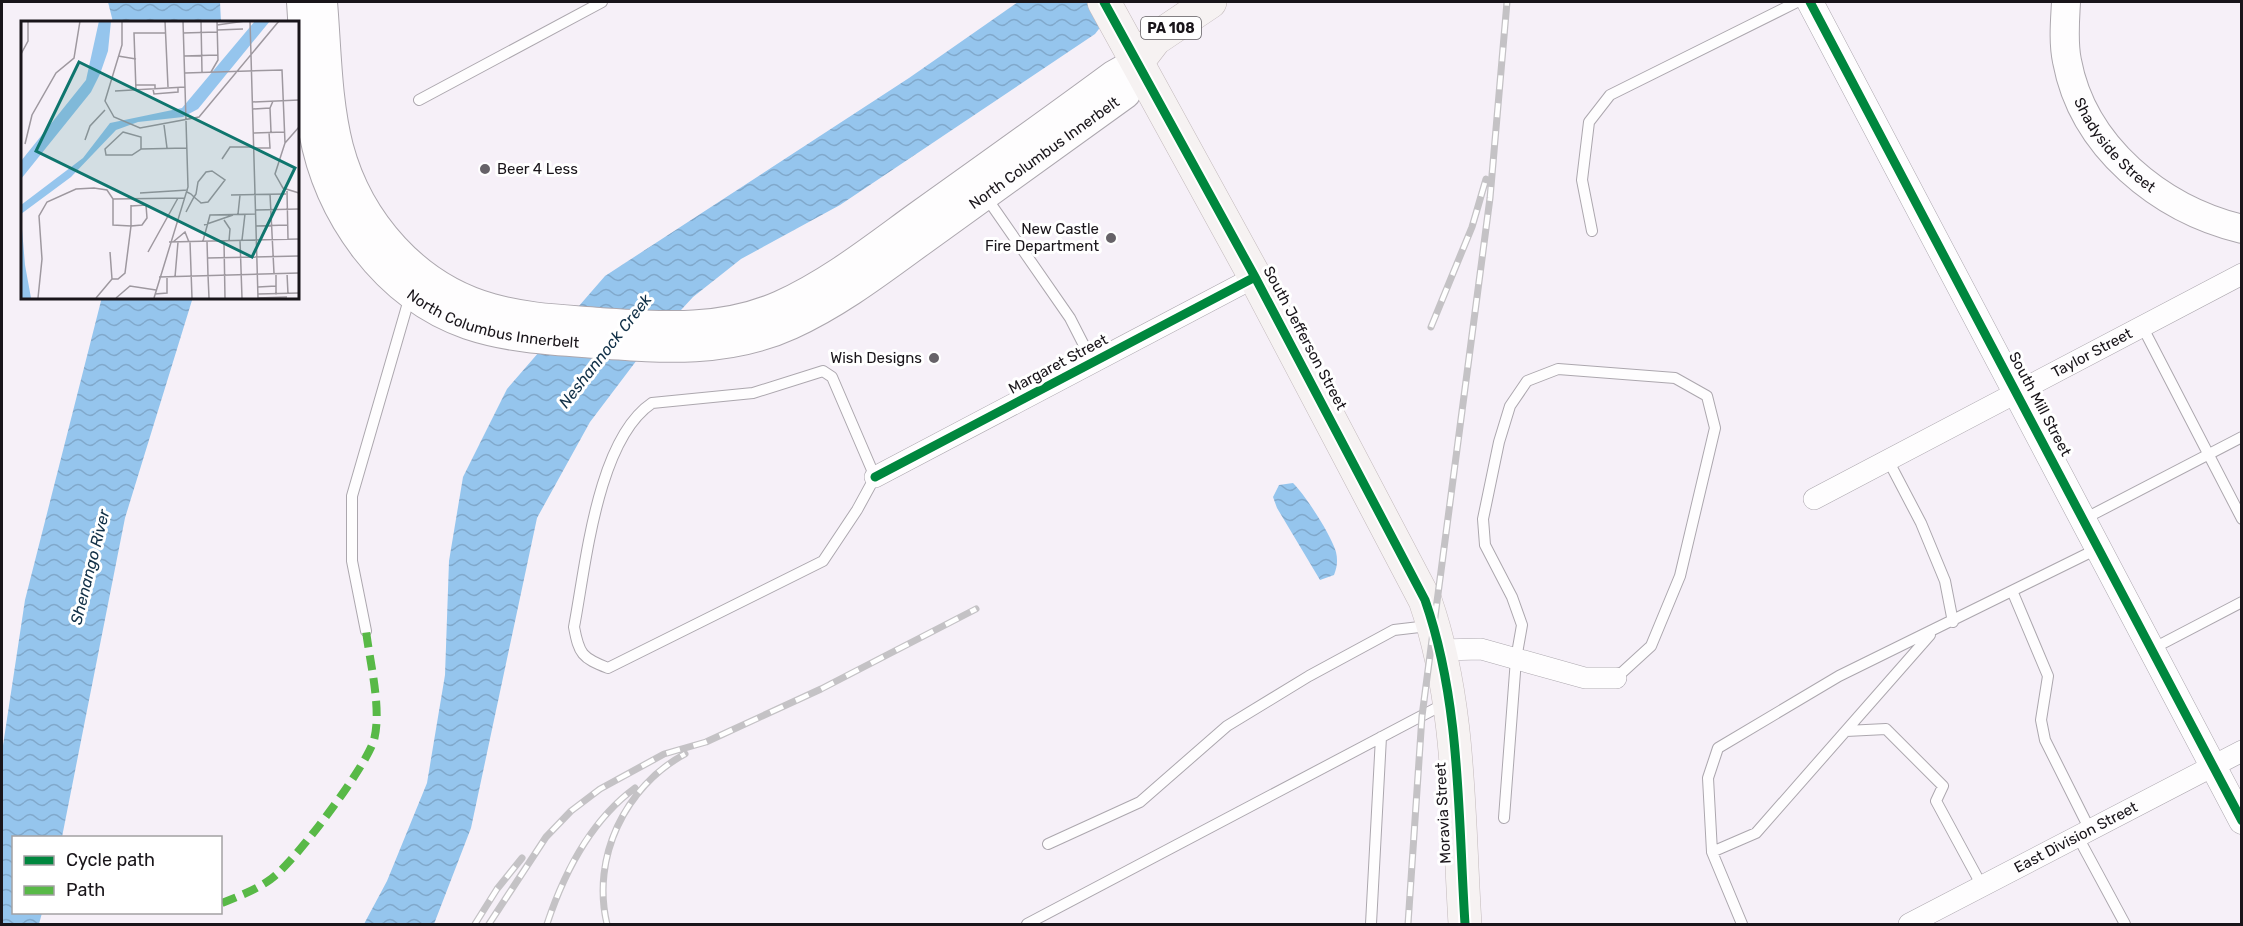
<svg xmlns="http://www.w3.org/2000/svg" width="2243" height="926" font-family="Rubik,sans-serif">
<defs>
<pattern id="water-waves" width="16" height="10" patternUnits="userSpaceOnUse" patternTransform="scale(1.5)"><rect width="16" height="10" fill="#95c5ed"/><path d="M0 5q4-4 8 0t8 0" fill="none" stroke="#80a8cb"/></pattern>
</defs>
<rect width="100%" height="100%" fill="#f6f0f8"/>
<!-- water -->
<path fill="url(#water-waves)" d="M 108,2 L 220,2 L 221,22 L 113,22 Z
M 1018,2 L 1120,2 L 1095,34 L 840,205 L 741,259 L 693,297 L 646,348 L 590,422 L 537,518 L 471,828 L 434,924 L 364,924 L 387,881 L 427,783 L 445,675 L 449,561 L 463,477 L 507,389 L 605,276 L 909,78 Z
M 102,297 L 193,297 L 125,518 L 62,837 L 14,838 L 14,912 L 42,913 L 39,924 L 2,924 L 2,752 L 25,600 Z
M 1293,483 C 1306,496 1331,535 1336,552 C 1338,561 1337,567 1334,575 L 1320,580 L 1277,508 L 1273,497 L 1279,485 Z"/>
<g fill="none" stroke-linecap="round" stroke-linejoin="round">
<defs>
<path id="service" d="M 419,100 L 602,2
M 986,197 L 1070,318 L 1093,363
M 1592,231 L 1582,180 L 1589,122 L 1610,95 L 1797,2
M 2142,326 L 2242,519
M 823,371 L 832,377 L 875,477 L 857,510 L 823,561 L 608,668 C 582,658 579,654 574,627 C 586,564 597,440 652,403 L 753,393 Z
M 1888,460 L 1921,523 L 1945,581 L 1953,622
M 2084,519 L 2242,437
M 2013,593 L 2048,676 L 2041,720 L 2045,740 L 2090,830
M 366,631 L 352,561 L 352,496 L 410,296
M 2152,649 L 2242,602
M 1846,731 L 1886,729 L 1943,786 L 1936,801 L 1982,886
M 1504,818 L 1516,659 L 1522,625 L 1512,597 L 1485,545 L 1483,519 L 1499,442 L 1510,406 L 1527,381 L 1558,369 L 1675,378 L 1707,396 L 1715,428 L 1680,576 L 1651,646 L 1616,678
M 2078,837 L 2125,924
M 1048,844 L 1140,802 L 1227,726 L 1309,676 L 1394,630 L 1428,626
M 1712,852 L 1756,833 L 1930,635
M 1027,924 L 1446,703
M 1371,924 L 1381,737
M 1742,924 L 1712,852 L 1708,778 L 1718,748 L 1839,676 L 2099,548"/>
<g id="minor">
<path d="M 875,477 L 1255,277"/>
<path id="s1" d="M 1814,499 L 2242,274"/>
<path d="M 1440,650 L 1481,649 L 1585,678 L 1616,678"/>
<path id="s2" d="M 1909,924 L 2242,751"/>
</g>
<path id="tertiary" d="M 1810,2 L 2242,821"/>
<g id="secondary">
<path id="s3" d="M 301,2 C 304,44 305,89 313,131 C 328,215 385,296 468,325 C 510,339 553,341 596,344 C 663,349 728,354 791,325 C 842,302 887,266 933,233 C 997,187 1061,141 1126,94 L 1138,61"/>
<path d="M 323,2 C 327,49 327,100 339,147 C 359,222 416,287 492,308 C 527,318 563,319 599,322 C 661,326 721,331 780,305 C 829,283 872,249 916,217 C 982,170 1048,123 1113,75 L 1138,61"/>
<path id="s4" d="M 2066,2 C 2065,21 2063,42 2067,61 C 2083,147 2160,209 2242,229"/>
</g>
<path id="primary" d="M 1104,2 L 1255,277 L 1425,600 C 1461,703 1458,816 1465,924
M 1138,61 L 1155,39 L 1210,2"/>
</defs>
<!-- service casing -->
<use href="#service" stroke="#aca7ae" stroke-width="12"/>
<!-- minor casing -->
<use href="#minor" stroke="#aca7ae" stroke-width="22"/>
<!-- tertiary casing -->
<use href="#tertiary" stroke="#aca7ae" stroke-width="27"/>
<!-- secondary casing -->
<use href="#secondary" stroke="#aca7ae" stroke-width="30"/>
<!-- primary casing -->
<use href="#primary" stroke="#c2b9bb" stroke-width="34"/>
<!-- service -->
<use href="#service" stroke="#fefdfe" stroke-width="10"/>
<!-- minor -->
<use href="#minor" stroke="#fefdfe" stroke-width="21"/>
<!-- tertiary -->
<use href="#tertiary" stroke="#fefdfe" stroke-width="26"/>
<!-- secondary -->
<use href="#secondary" stroke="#fefdfe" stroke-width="28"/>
<!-- primary -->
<use href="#primary" stroke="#f6f2f2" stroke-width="33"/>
<defs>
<path id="rail" d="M 1431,327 L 1472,227 L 1486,179
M 475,924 L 497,889 L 522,858
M 489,924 L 546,837 L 571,811 L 600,789 L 664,754 L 706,742 L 821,689 L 976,609
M 547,924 C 564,873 590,821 635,788
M 607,924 C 591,858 625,786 685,754
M 1408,924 L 1422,716 L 1490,198 L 1507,2"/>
</defs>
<!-- rail casing -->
<use href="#rail" stroke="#c4c2c5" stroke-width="7"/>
<!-- rail -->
<use href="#rail" stroke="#fff" stroke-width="4.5" stroke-dasharray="14" stroke-linecap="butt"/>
<!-- quiet -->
<path stroke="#58b947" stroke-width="8" stroke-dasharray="15 8" stroke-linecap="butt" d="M 222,903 C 239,896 256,890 271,879 C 294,863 366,767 374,740 C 382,709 370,663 366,631"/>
<defs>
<path id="cycleway" d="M 1104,2 L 1255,277 L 1425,600 C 1461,703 1458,816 1465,924
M 1810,2 L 2242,821
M 875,477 L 1255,277"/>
</defs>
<!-- cycleway casing -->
<use href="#cycleway" stroke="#fff" stroke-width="13"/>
<!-- cycleway -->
<use href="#cycleway" stroke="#00873e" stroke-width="9"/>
</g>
<!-- markers -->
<g fill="#666268" stroke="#fff" stroke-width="2">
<circle cx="485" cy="169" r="6"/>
<circle cx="1111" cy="238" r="6"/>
<circle cx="934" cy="358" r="6"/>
</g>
<g text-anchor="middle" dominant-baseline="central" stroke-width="6" stroke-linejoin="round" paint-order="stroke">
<!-- shield labels -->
<rect fill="#fff" stroke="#5e5b5f" stroke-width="1.5" x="1141" y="17" width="60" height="22" rx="4.5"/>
<g font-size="14" font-weight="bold" fill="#19151a">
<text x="1171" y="28">PA 108</text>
</g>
<!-- street labels -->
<g font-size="15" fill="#19151a" stroke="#fff">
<text stroke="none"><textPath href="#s4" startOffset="158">Shadyside Street</textPath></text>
<text stroke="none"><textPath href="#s3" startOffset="1024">North Columbus Innerbelt</textPath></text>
<text stroke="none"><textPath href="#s3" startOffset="412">North Columbus Innerbelt</textPath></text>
<text transform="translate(1305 338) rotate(62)">South Jefferson Street</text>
<text stroke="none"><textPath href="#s1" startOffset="314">Taylor Street</textPath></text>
<text transform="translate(1058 364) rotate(-28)">Margaret Street</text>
<text transform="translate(2040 404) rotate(62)">South Mill Street</text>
<text transform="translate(1443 813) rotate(-93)">Moravia Street</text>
<text stroke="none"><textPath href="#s2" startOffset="188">East Division Street</textPath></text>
</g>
<!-- poi labels -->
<g font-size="15" fill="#19151a" stroke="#fff" text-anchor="end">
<text x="497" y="169" text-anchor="start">Beer 4 Less</text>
<text x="1099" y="229">New Castle<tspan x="1099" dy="17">Fire Department</tspan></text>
<text x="922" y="358">Wish Designs</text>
</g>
<!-- water labels -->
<g font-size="16" font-style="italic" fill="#113047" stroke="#fff">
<text transform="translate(605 351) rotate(-52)">Neshannock Creek</text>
<text transform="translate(90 567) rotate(-76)">Shenango River</text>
</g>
</g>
<!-- overview -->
<g transform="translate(21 21)">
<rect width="278" height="278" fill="#f6f0f8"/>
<path d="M 78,0 L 90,0 L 87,30 L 79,53 L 70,71 L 0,158 L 0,140 L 65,59 ZM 234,0 L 249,0 L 177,88 L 162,96 L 117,101 L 95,109 L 50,156 L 0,193 L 0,184 L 62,137 L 89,102 L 161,87 ZM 0,196 L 4,244 L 10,277 L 0,277 Z" fill="#95c5ed"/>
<path fill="none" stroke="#9e989f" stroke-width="1.5" d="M 101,0 L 101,24 L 84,80 L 93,96 L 119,107 L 178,96 L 258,0M 144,0 L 147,66M 180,0 L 181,51M 229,0 L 237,277M 196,4 L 224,0M 196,9 L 222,8M 162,12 L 196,11M 0,33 L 7,20 L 7,0M 97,35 L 115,38M 163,35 L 197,34M 190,51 L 197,39 L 196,0M 164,52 L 261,49 L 264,122 L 254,153 L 262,167 L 278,172M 115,64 L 134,64 L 134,68M 132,68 L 133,73 L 157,71 L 157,66M 94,70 L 164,66M 115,70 L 113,12 L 145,12M 231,81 L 278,79M 249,87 L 250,111M 232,88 L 249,87 L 252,80M 143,104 L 146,127M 102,111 L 120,116 L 120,128 L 111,134 L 85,134 L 84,128 ZM 232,112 L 263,111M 64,119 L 69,105 L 84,89M 264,122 L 278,106M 4,123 L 11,94 L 35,52 L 53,37 L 59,0M 233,127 L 249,127 L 248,111M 120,128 L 166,127M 201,138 L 209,126 L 233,126M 266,170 L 267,218M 119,172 L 167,169M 249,173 L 253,252M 210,174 L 265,173M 92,178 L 92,204 L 110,205 L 110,184M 235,189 L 278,188M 165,191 L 173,176 L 175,173 L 177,161 L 185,151 L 191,150 L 204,159 L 187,181 L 180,182 L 179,181 L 173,176 L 170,173 L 166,171M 217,193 L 219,174M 203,199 L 209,208 L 208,220M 183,204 L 212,194M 235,205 L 266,204M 219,219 L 221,277M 221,219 L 224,193M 182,220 L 189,194 L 235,193M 186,220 L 187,254M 203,220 L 204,277M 148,221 L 278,218M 152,221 L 164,211 L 168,221M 169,221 L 171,277M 89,231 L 91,258 L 97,258 L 104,252 L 110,205 L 121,204 L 126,197 L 125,184 L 110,185M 127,231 L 157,177M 186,237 L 278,235M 255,252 L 255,274M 266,252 L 267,273M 187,254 L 188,277M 138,256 L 278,252M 154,256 L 157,221M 237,266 L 255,265M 134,273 L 146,272 L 146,257M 237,273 L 278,272M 17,277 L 21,238 L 18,195 L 26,181 L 55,168 L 73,167 L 86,169 L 92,178 L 164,177M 75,277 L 91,258M 95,277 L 109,265 L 135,269M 133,277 L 167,166 L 162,0M 237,277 L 266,276"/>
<path fill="#0f766e" fill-opacity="0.15" stroke="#0f766e" stroke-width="3" d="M 58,41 L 274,147 L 231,236 L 15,130 Z"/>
<rect width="278" height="278" fill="none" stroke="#19151a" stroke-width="3"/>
</g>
<!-- border -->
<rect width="2243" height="926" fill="none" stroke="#19151a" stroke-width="6"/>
<!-- legend -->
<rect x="12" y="836" width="210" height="78" fill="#ffffff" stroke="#a3a1a3" stroke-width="1.5"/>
<rect x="24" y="856" width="30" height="9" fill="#00873e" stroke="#a3a1a3" stroke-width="1.5"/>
<text x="66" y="866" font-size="18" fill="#19151a">Cycle path</text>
<rect x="24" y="886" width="30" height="9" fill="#58b947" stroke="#a3a1a3" stroke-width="1.5"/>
<text x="66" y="896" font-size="18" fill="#19151a">Path</text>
</svg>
